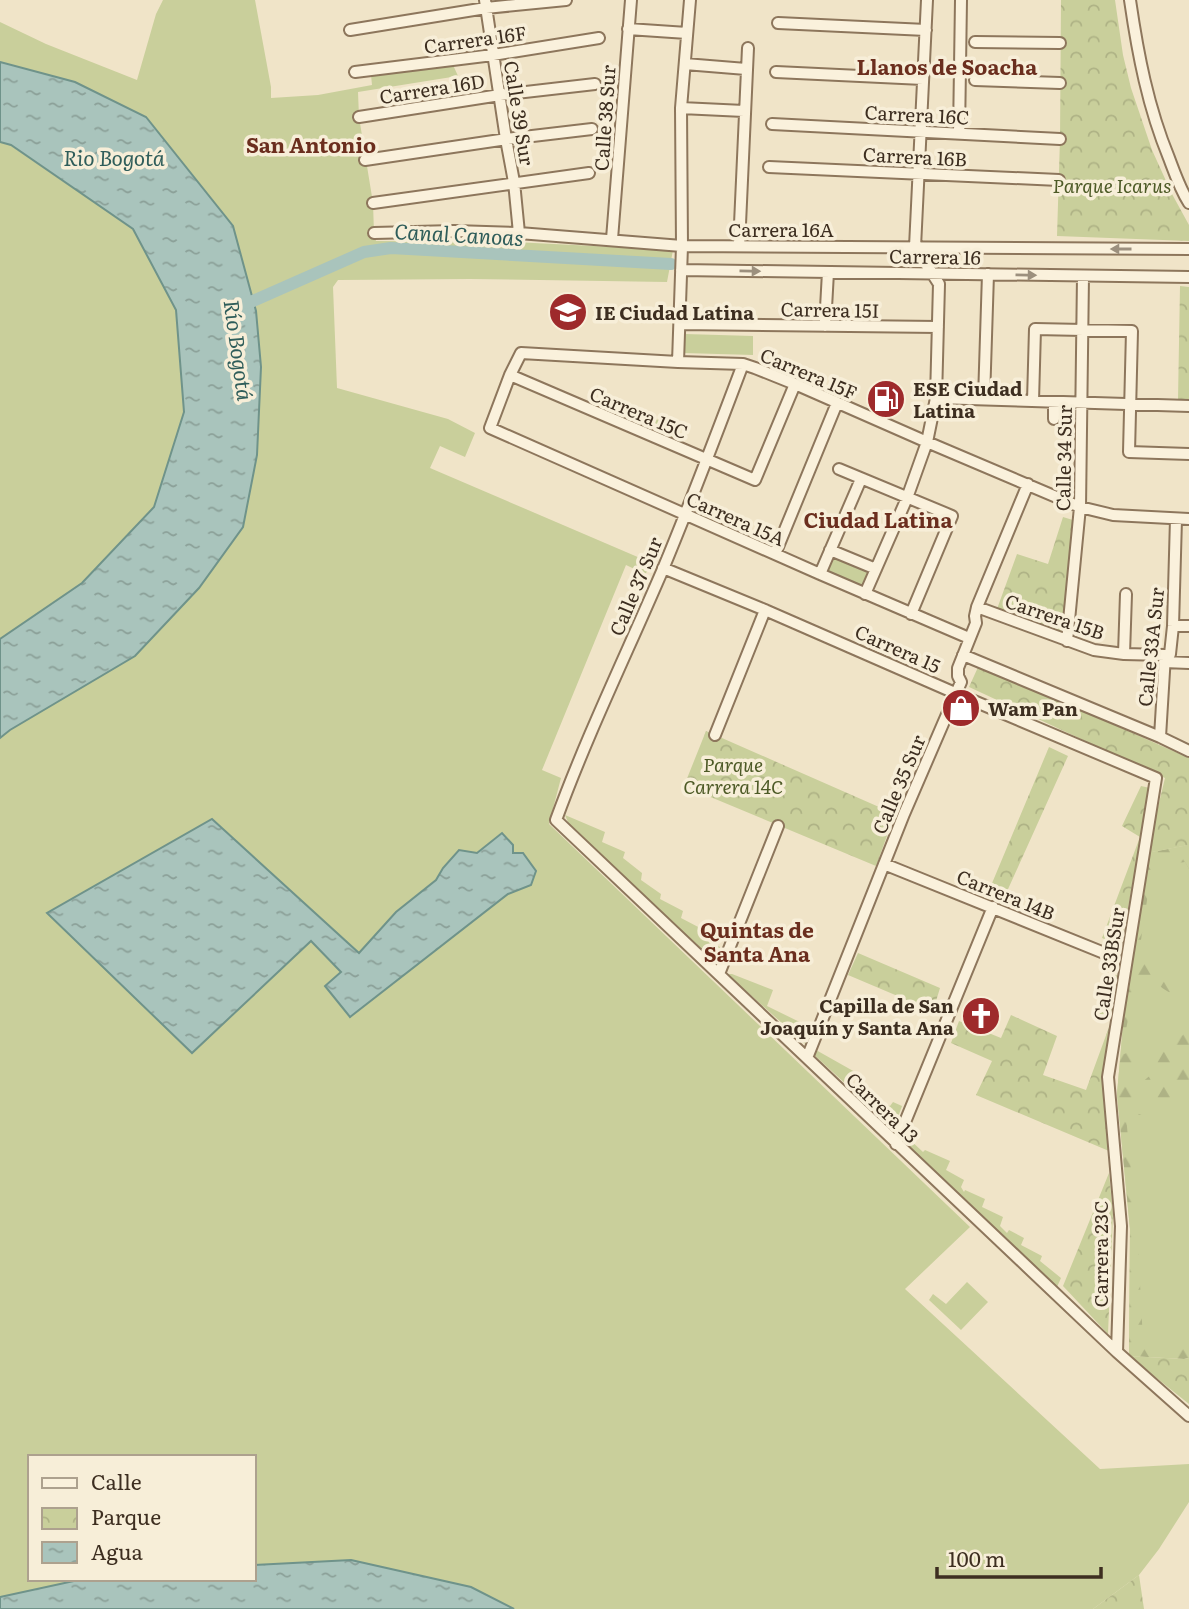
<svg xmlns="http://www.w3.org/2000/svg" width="1189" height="1609" font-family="Literata,serif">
<defs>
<pattern id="forest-firs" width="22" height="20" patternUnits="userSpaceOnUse" patternTransform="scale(1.75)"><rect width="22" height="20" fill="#c9cf9b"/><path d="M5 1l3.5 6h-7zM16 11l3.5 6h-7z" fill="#aeb285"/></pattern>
<pattern id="park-crowns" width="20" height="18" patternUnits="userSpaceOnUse" patternTransform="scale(1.75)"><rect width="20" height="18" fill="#c9cf9b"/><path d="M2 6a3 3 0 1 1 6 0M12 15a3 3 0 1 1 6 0" fill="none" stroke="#aeb285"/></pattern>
<pattern id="water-ripples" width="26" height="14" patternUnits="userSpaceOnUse" patternTransform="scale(1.75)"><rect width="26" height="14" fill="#a9c4bc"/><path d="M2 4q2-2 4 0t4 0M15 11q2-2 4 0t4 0" fill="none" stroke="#8ba098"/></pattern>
</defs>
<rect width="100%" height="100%" fill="#f0e4c8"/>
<!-- grass -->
<path fill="#c9cf9b" d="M 163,0 L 255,0 L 271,87 L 271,98 L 318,95 L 372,85 L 371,75 L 453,65 L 458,76 L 358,92 L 359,117 L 373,203 L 374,233 L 376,241 L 514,242 L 673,250 L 667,282 L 470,279 L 338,280 L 333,287 L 337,388 L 448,419 L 475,433 L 465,457 L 440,446 L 430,468 L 654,564 L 645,574 L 626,565 L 542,770 L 561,778 L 549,824 L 970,1227 L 905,1289 L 1100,1469 L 1189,1464 L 1189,1502 L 1159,1549 L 1139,1575 L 1093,1609 L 514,1609 L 471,1587 L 351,1560 L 254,1565 L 254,1457 L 30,1457 L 30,1579 L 83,1579 L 0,1597 L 0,738 L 199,588 L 243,527 L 257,455 L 261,367 L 256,311 L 233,226 L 75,82 L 0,62 L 0,22 L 46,44 L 137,80 L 156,14 Z
M 0,142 L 10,145 L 133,229 L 176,310 L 184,412 L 154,507 L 82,583 L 0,639 Z
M 685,334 L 753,336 L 753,355 L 683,353 Z
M 615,414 L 683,423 L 675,441 Z
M 835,556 L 869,569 L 862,589 L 827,573 Z
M 565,815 L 605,832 L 602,842 L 625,852 L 623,858 L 642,873 L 641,880 L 661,894 L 660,899 L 683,911 L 681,918 L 702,929 L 700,935 L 720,947 L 716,964 L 570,827 Z
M 1189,845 L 1189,1358 L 1129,1356 L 1130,1229 L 1117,1094 L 1125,1003 L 1147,853 Z
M 727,974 L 732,974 L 773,990 L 767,1006 L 818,1031 L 811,1049 Z
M 816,1050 L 855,1072 L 850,1086 L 890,1106 L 893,1102 L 902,1106 L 894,1128 L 813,1054 Z
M 908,1138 L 923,1152 L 925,1150 L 950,1161 L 946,1170 L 964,1180 L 961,1187 L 964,1192 L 965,1190 L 985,1199 L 982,1207 L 1003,1217 L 1000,1226 L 1007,1233 L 1009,1230 L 1024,1238 L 1021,1245 L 1042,1256 L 1040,1261 L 1061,1278 L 1057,1287 L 905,1142 Z
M 967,1282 L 988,1302 L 961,1330 L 929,1300 L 933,1294 L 946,1304 Z"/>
<!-- forest -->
<path fill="url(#forest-firs)" d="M 1189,845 L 1189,869 L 1185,862 L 1158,866 L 1151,874 L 1139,953 L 1160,960 L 1169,980 L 1189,977 L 1189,992 L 1183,983 L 1171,993 C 1159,988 1152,976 1139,976 L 1133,994 L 1121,1055 L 1150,1045 L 1162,1046 L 1175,1041 L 1189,1030 L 1189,1086 L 1170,1090 L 1172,1105 L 1163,1113 C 1156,1109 1152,1104 1145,1100 L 1140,1084 L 1153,1073 L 1152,1066 L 1140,1067 C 1136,1083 1130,1096 1135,1112 L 1152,1120 L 1155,1127 L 1152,1131 L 1150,1137 L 1134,1127 L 1126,1116 L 1138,1245 L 1143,1341 L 1172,1348 L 1189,1343 L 1189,1358 L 1184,1359 L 1129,1356 L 1130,1229 L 1117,1094 L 1125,1003 L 1147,853 Z"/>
<!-- park -->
<path fill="url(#park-crowns)" d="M 1061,0 L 1115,0 L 1123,55 L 1131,88 L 1152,150 L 1172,194 L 1189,225 L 1189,241 L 1057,236 L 1060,139 Z
M 1180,286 L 1189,287 L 1189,399 L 1178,399 Z
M 1063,517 L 1076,521 L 1063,636 L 997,609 L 1017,554 L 1048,564 Z
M 979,665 L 1189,758 L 1189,845 L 1147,853 L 1165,778 L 969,687 Z
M 706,731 L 895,814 L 876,866 L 684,786 Z
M 1049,747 L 1068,756 L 1004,898 L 990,888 Z
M 1141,786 L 1150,788 L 1121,946 L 1102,938 L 1140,837 L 1122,826 Z
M 858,953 L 940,988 L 933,1011 L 848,975 Z
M 1111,973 L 1121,977 L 1102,1077 L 1109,1151 L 976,1095 L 992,1061 L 951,1043 L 959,1021 L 1001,1038 L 1011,1015 L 1057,1036 L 1043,1075 L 1086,1090 L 1112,1019 L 1096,1012 Z
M 1109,1173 L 1113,1214 L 1108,1334 L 1063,1286 Z
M 1129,1356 L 1184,1359 L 1189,1358 L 1189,1404 Z
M 1139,1575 L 1144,1609 L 1093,1609 Z"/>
<!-- water -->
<path fill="url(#water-ripples)" stroke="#6f938a" stroke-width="2" d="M 0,62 L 75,82 L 146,117 L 233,226 L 256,311 L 261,367 L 257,455 L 243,527 L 199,588 L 135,656 L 10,730 L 0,738 L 0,639 L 82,583 L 154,507 L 184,412 L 176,310 L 133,229 L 11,145 L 0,142 Z
M 212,819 L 359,953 L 396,912 L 436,880 L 443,868 L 459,850 L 477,853 L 502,833 L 513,845 L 513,853 L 523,853 L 536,871 L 531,885 L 508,894 L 350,1017 L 325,986 L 341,972 L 311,941 L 192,1053 L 47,913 Z
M 351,1560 L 471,1587 L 514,1609 L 0,1609 L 0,1597 L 83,1579 L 254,1579 L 254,1565 Z"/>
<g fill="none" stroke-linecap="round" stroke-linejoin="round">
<!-- canal -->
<path stroke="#a9c4bc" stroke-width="12" d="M 238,304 L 253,301 L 364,252 L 391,248 L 671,264"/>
<defs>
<path id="minor" d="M 485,0 L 506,139 L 514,182 L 519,233
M 1130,0 C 1138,55 1148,107 1169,158 C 1175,174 1180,189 1189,203
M 778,23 L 926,30
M 628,29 L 687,33
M 350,30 L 486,8 L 566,0
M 975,42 L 1060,43
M 685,64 L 746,69
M 355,72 L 493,55 L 599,38
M 776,72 L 923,79
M 975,80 L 1060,83
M 681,108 L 744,111
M 359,117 L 500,95 L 595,84
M 772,124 L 1060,139
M 959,134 L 961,0
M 365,160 L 507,139 L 592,129
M 769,167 L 1059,180
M 373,203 L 589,173
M 374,233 L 454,231 L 519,233 L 682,246 L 1189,249
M 612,239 L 631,0
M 739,246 L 748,48
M 681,270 L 1189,277
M 680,324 L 938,327
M 825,326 L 828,272
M 678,362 L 682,246 L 681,108 L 690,0
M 743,364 C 717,433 691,502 663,569 C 627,653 587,735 556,820 L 1117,1352 L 1189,1416
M 510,375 L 755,480 L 795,384
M 936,398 L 1189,406
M 984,399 L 988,274
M 1033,401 L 1035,329 L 1132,331 L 1129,452 L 1189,454
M 1054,402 L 1054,419
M 839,469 L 952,516 L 911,614
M 830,550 L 876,569
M 775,554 L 837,403
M 663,568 L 765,610 L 955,693 L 1156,778 L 1108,1077 L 1121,1226 L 1117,1352
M 820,574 L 861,479
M 865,594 L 907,498 L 927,442 L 936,398 L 939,284 L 915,247 L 927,0
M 977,607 L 1094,650 L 1124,654 L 1165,655
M 1173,626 L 1189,626
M 969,638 L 820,574 L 490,428 L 510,375 L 521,353 L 678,362 L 743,364 L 755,368 L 795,384 L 927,442 L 1080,507 L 1113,515 L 1189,519
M 1067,641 L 1080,507 L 1083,276
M 1124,654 L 1126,594
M 963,655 L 1160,737 L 1189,751
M 1164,662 L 1189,663
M 715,735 L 765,610
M 1160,737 L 1165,655 L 1170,654 L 1173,626 L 1176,519
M 884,864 L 1114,957
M 719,974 L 778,826
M 807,1058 L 904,814 L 961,682 L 958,676 L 958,668 L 976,623 L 975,616 L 977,607 L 1028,484
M 896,1144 L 993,907"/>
</defs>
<!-- minor casing -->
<use href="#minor" stroke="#8d765c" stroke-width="14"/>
<!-- minor -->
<use href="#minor" stroke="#faf1dc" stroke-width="10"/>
</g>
<!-- one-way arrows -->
<defs><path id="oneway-solid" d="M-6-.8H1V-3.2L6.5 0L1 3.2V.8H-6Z" transform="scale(1.75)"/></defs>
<g fill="#9c907e">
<use href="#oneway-solid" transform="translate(1121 249) rotate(-180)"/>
<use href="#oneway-solid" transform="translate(750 271) rotate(1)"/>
<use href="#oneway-solid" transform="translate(1026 275) rotate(1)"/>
</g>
<!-- icons -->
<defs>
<symbol id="school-disc" viewBox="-11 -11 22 22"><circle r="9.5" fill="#9e2a2b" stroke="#f7eed8"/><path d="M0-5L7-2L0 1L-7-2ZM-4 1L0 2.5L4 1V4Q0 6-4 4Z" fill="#fff"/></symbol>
<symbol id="fuel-disc" viewBox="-11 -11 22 22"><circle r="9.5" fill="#9e2a2b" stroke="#f7eed8"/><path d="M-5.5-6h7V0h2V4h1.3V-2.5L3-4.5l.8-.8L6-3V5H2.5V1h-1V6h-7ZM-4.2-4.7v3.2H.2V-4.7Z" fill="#fff"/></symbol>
<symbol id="shop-disc" viewBox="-11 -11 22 22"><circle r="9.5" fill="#9e2a2b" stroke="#f7eed8"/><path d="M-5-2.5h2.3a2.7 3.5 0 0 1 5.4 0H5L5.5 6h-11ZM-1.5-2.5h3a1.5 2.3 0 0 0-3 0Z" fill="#fff"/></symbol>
<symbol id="church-disc" viewBox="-11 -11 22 22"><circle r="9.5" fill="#9e2a2b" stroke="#f7eed8"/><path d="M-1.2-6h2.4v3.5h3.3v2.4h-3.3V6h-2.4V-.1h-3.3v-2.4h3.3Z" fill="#fff"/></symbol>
</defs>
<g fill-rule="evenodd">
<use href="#school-disc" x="546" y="290" width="44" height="44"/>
<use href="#fuel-disc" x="864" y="377" width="44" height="44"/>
<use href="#shop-disc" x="939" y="686" width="44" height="44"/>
<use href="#church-disc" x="959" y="994" width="44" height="44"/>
</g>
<g text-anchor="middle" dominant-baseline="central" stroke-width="7" stroke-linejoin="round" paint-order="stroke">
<!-- street labels -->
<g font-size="19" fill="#3d2e20" stroke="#f7eed8">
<text transform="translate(475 39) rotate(-8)">Carrera 16F</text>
<text transform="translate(432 88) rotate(-9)">Carrera 16D</text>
<text transform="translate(520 113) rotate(81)">Calle 39 Sur</text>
<text transform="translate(917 114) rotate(3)">Carrera 16C</text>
<text transform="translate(604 118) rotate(-86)">Calle 38 Sur</text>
<text transform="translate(915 156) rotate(3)">Carrera 16B</text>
<text x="781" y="229">Carrera 16A</text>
<text transform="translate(935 256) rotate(1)">Carrera 16</text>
<text transform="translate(830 309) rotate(1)">Carrera 15I</text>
<text transform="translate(809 373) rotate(23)">Carrera 15F</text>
<text transform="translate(639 412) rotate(23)">Carrera 15C</text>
<text transform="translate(1063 458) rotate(-89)">Calle 34 Sur</text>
<text transform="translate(736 518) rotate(24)">Carrera 15A</text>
<text transform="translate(635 586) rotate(-67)">Calle 37 Sur</text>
<text transform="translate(1055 616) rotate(19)">Carrera 15B</text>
<text transform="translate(1150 647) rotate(-84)">Calle 33A Sur</text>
<text transform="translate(898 648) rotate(24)">Carrera 15</text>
<text transform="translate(898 784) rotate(-67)">Calle 35 Sur</text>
<text transform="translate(1006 894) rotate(22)">Carrera 14B</text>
<text transform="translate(1108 964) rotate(-81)">Calle 33BSur</text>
<text transform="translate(883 1107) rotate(44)">Carrera 13</text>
<text transform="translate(1100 1254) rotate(-90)">Carrera 23C</text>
</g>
<!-- park labels -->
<g font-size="19" font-style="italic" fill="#4d5a26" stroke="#f7eed8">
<text x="1112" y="185">Parque Icarus</text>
<text x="733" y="764">Parque<tspan x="733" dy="22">Carrera 14C</tspan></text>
</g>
<!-- poi labels -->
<g font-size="19" font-weight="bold" fill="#3d2e20" stroke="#f7eed8" text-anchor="start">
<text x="595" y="312">IE Ciudad Latina</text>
<text x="913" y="388">ESE Ciudad<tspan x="913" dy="22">Latina</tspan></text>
<text x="988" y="708">Wam Pan</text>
<text x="954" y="1005" text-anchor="end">Capilla de San<tspan x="954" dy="22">Joaquín y Santa Ana</tspan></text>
</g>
<!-- neighbourhood labels -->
<g font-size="21" font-weight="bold" fill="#6b2e1e" stroke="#f7eed8">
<text x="947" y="65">Llanos de Soacha</text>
<text x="311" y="143">San Antonio</text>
<text x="878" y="518">Ciudad Latina</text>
<text x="757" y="928">Quintas de<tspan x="757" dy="24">Santa Ana</tspan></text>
</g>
<!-- water labels -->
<g font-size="21" font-style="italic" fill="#2f5d5a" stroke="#f7eed8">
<text x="114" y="156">Rio Bogotá</text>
<text transform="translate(459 233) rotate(3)">Canal Canoas</text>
<text transform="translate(240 350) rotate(82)">Río Bogotá</text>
</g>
</g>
<!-- legend -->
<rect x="28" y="1455" width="228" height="126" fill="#f7eed8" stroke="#ada18e" stroke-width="2"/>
<rect x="42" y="1478" width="35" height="10" fill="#faf1dc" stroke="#ada18e" stroke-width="2"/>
<text x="91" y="1490" font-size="21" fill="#3d2e20">Calle</text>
<rect x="42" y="1508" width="35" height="21" fill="url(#park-crowns)" stroke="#ada18e" stroke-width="2"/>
<text x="91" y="1525" font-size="21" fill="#3d2e20">Parque</text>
<rect x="42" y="1542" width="35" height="21" fill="url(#water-ripples)" stroke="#ada18e" stroke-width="2"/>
<text x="91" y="1560" font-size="21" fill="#3d2e20">Agua</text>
<!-- scale -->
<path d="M937 1567v10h164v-10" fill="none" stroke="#3d2e20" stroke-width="3.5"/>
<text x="948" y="1567" font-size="21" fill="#3d2e20" stroke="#f7eed8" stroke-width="5" paint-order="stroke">100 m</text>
</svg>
